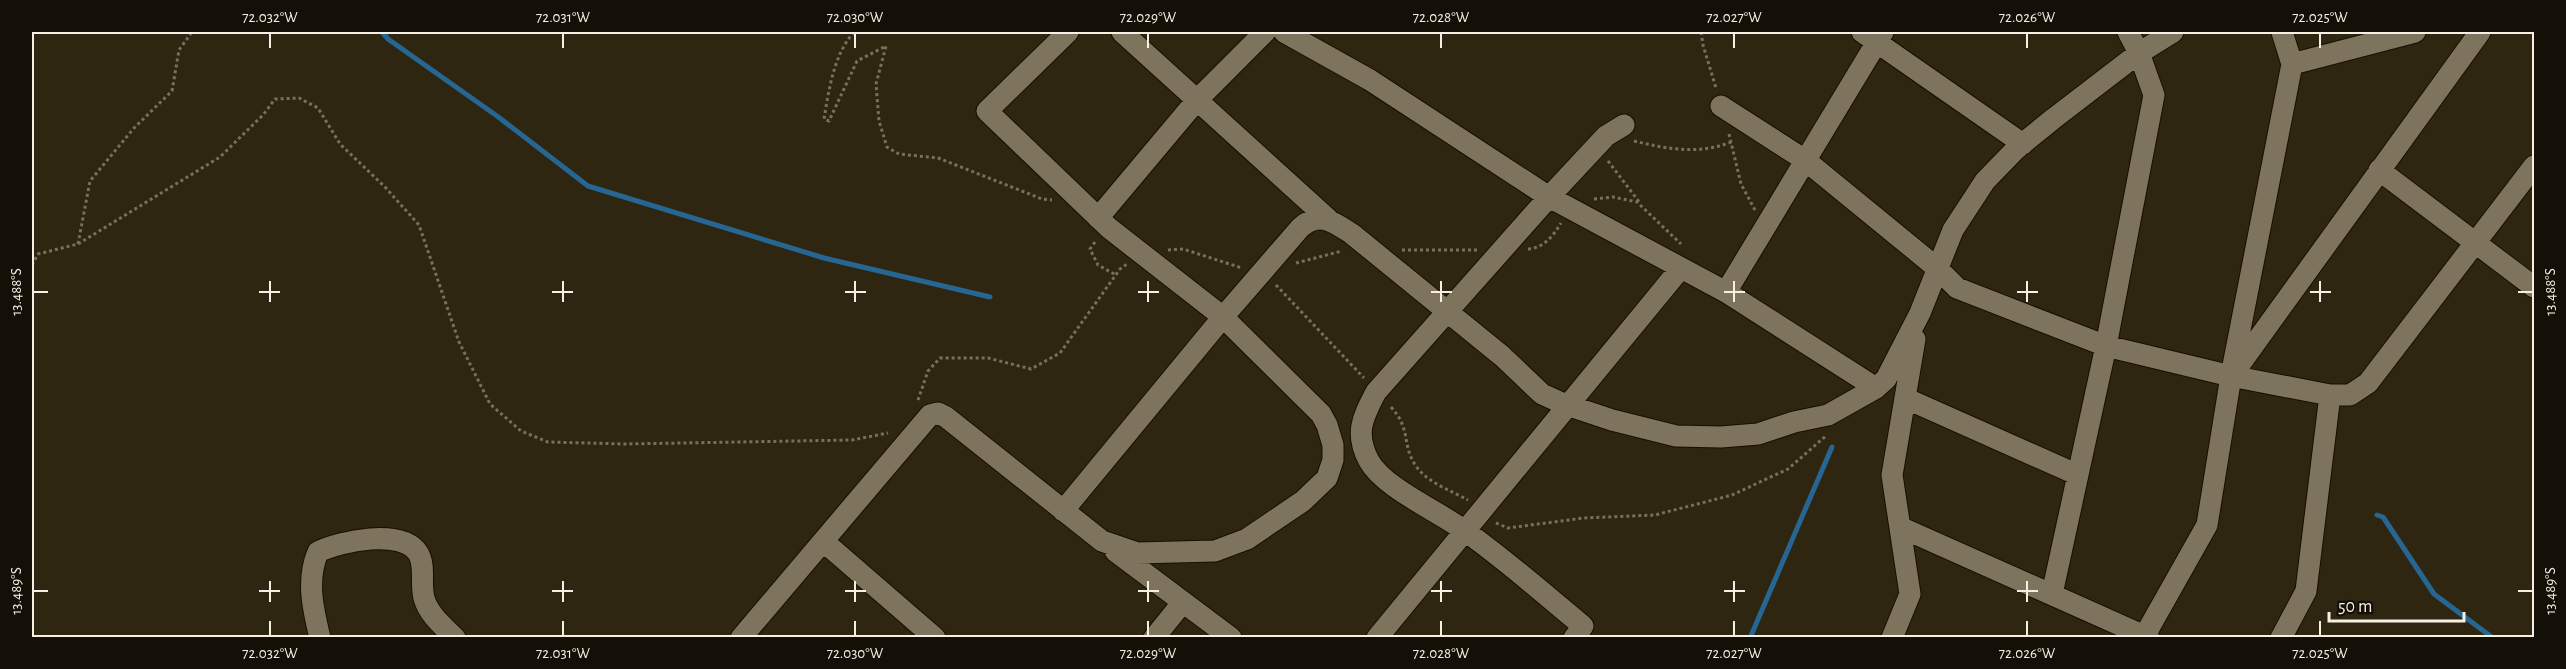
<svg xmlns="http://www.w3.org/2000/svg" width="2566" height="669" font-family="'Alegreya Sans',sans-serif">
<rect width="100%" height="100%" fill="#2f2611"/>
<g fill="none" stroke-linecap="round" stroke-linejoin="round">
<!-- stream -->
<path stroke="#256693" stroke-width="5" d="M 382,32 L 388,39 L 497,116 L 588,186 L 824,258 L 990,297
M 2377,515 L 2383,517 L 2434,594 L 2493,638
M 1750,638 L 1832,447"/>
<defs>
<path id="minor" d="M 1122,32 L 1328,219
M 1284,32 L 1370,80 L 1549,197 L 1726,292 L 1883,32
M 1862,32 L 2023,144
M 2292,64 L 2415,32
M 1721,106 L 1805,160 L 1937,268 L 1957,288 L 2106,346 L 2231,376 L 2330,395 L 2350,395 L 2368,383 L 2534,166
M 2379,170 L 2534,287
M 1098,218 L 1197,100 L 1265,32
M 1726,292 L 1876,388
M 2235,371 L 2480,32
M 1905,398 L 2078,475
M 1063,511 L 1223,317 L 1109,228 L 987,111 L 1068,32
M 1900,527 L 2149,638
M 823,541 L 935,638
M 1115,551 L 1231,638
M 2052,594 L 2106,346 L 2154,95 L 2139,53 L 2128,32
M 2145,635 L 2207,525 L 2231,376 L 2292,64 L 2282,32
M 320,638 C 313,609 306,580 318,552 C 340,541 402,528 418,553 C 426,566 420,583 424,598 C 428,614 444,627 455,638
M 741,638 L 930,415 L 938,413 L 946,417 L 1102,541 L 1137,553 L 1215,551 L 1247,539 L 1303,501 L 1327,478 L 1333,460 L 1333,445 L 1327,425 L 1321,414 L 1223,317 L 1300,228 C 1319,210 1334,222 1352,234 L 1502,356 L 1542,394 L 1564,404 L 1612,420 L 1676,436 L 1721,437 L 1758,434 L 1794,422 L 1828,415 L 1876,388 L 1886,379 L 1920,313 L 1953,230 L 1985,181 L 2016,149 L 2053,119 L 2139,53 L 2173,32
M 1154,638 L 1183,602
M 1377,638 L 1680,269
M 1574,638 L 1583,626 C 1544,594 1506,560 1465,531 C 1438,511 1384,488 1369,461 C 1354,433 1363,417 1376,392 L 1549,197 L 1606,136 L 1624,125
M 1892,638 L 1910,594 L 1892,475 L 1915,339
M 2281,638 L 2306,591 L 2330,395"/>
</defs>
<!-- minor casing -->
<use href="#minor" stroke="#170f00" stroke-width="23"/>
<!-- path -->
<path stroke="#78705e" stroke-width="3" stroke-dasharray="3 3" stroke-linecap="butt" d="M 854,32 C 834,54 829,89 824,119 L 829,121 L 857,61 L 886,46 L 876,84 L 879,121 L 887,147 L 899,154 L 938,158 L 1042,199 L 1052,200
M 1701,32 L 1703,45 L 1716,88
M 1729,134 L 1741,184 L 1755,210
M 1634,141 C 1667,149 1699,155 1731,142
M 1608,161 L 1640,203
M 1594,199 L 1613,197 L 1637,202 L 1681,244
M 1095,242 L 1090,249 L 1098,265 L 1116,275
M 78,244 L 90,181 L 134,128 L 172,91 L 179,50 L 192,32
M 1528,249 C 1544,248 1553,236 1561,223
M 1168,250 L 1183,249 L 1242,268
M 1402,250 L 1477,250
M 1296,263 L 1342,251
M 32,265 L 38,254 L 78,244 L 220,157 L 263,115 L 275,99 L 299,98 L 318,108 L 340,144 L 385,187 L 419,225 L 459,342 L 490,404 L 521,431 L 548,442 L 625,444 L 852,440 L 888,433
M 1276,285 L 1364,378
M 918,400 L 928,371 L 940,358 L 988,358 L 1031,369 L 1060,353 L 1120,269 L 1127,264
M 1391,407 C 1411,429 1402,443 1414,463 C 1425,482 1450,490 1468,500
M 1496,523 L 1508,528 L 1584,518 L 1655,515 L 1732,495 L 1788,469 L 1827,435"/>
<!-- minor -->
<use href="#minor" stroke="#7e745d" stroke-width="21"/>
</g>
<!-- ticks -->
<path fill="none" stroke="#f5f0e3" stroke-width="2" d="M 270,33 L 270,48M 563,33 L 563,48M 855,33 L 855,48M 1148,33 L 1148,48M 1441,33 L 1441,48M 1734,33 L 1734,48M 2027,33 L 2027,48M 2320,33 L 2320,48M 270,281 L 270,302M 563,281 L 563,302M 855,281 L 855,302M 1148,281 L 1148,302M 1441,281 L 1441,302M 1734,281 L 1734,302M 2027,281 L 2027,302M 2320,281 L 2320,302M 33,292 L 48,292M 259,292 L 280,292M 552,292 L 573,292M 845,292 L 866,292M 1138,292 L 1159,292M 1431,292 L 1452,292M 1724,292 L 1745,292M 2017,292 L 2038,292M 2310,292 L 2331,292M 2518,292 L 2533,292M 270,581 L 270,602M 563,581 L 563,602M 855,581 L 855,602M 1148,581 L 1148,602M 1441,581 L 1441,602M 1734,581 L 1734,602M 2027,581 L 2027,602M 33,591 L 48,591M 259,591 L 280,591M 552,591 L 573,591M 845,591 L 866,591M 1138,591 L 1159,591M 1431,591 L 1452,591M 1724,591 L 1745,591M 2017,591 L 2038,591M 2518,591 L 2533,591M 270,621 L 270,636M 563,621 L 563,636M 855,621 L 855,636M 1148,621 L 1148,636M 1441,621 L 1441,636M 1734,621 L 1734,636M 2027,621 L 2027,636M 2320,621 L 2320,636"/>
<!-- border -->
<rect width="2566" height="669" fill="none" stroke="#141007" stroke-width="66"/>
<!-- scale -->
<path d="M2329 612v9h135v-9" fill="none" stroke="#f5f0e3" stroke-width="3"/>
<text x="2338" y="612" font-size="18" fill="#f5f0e3" stroke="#141007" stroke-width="4.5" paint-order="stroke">50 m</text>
<rect x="33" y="33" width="2500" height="603" fill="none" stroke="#f5f0e3" stroke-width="2"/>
<g font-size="15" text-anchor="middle" fill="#f5f0e3">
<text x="270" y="22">72.032°W</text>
<text x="563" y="22">72.031°W</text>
<text x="855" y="22">72.030°W</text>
<text x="1148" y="22">72.029°W</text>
<text x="1441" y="22">72.028°W</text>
<text x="1734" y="22">72.027°W</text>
<text x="2027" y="22">72.026°W</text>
<text x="2320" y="22">72.025°W</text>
<text transform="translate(16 292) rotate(-90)" y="5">13.488°S</text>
<text transform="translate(2550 292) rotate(-90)" y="5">13.488°S</text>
<text transform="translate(16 591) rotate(-90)" y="5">13.489°S</text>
<text transform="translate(2550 591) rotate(-90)" y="5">13.489°S</text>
<text x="270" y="658">72.032°W</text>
<text x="563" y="658">72.031°W</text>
<text x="855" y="658">72.030°W</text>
<text x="1148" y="658">72.029°W</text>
<text x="1441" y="658">72.028°W</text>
<text x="1734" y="658">72.027°W</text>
<text x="2027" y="658">72.026°W</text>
<text x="2320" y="658">72.025°W</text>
</g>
</svg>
